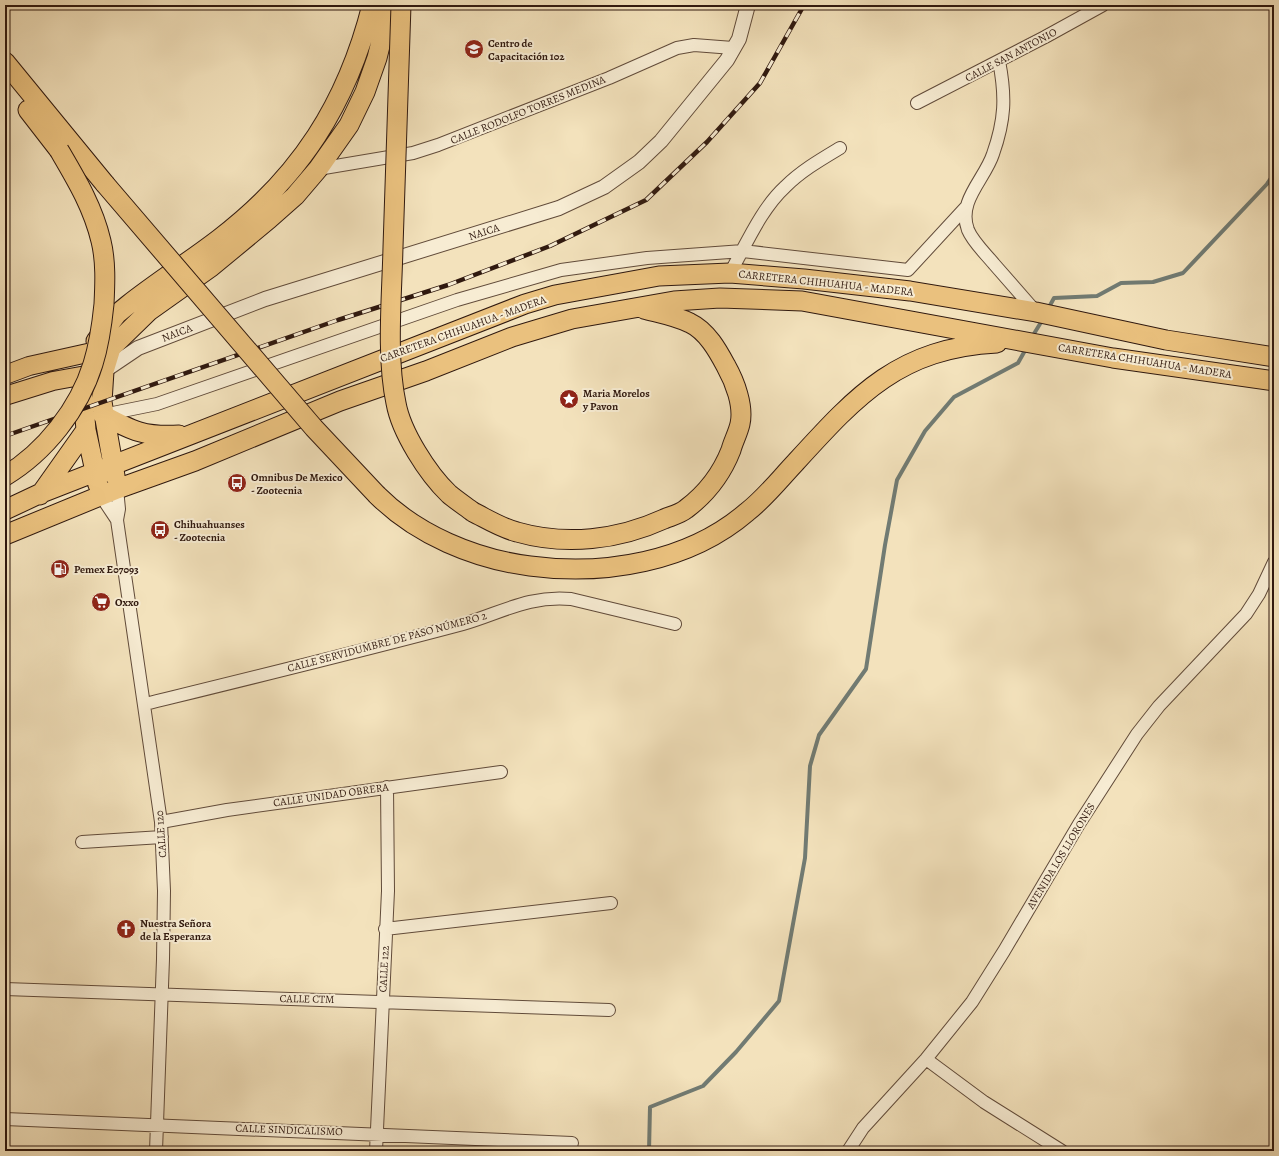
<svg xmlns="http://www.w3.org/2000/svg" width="1279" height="1156" font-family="Alegreya,serif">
<rect width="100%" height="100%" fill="#f3e2bc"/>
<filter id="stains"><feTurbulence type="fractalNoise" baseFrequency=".005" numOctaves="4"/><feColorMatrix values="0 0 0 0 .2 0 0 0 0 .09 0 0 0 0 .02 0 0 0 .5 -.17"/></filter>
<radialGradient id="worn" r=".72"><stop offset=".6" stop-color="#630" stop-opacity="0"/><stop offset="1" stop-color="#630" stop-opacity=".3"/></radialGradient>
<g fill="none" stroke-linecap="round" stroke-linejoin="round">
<!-- stream -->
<path stroke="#717b73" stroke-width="4" d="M 1048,309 L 1054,298 L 1097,296 L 1121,283 L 1153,282 L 1183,273 L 1267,184 L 1274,174
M 1032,337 L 1043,319
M 649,1151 L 650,1107 L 703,1086 L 736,1052 L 779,1001 L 805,858 L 810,766 L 819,735 L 866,669 L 885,545 L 897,480 L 925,431 L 954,397 L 1018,363 L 1027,347"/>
<defs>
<path id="minor" d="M 999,61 C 1006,97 1005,120 993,154 C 985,179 957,201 968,230 C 973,242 985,253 994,264 C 1008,280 1022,296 1036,312
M 917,103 L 1045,37 L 1103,5
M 318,169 L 413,153 L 438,145 L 609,78 L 677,48 L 694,45 L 733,48
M 730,273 C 746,245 761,209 785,187 C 801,171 820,160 840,148
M 103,415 L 157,404 L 457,300 L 561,270 L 647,258 L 743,251 L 908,270 L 967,206
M 117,489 L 119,509 L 117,520 L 161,822 L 164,891 L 163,959 L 156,1151
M 101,496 L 117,520
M 145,704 C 251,678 358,652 463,624 C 501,613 529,595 571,599 L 675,624
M 161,822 L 227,810 L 501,772
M 82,842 L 162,837
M 385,929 L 611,903
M 5,989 L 609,1010
M 926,1059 L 984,1102 L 1062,1151
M 5,1119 L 572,1143
M 376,1151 L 388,891 L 387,787
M 848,1151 L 863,1128 L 926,1059 L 972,1002 L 1004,951 L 1079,824 L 1137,734 L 1159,706 L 1246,614 L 1259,594 L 1274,562"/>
<path id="tertiary" d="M 104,371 L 138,348 L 265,299 L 559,208 L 604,187 L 639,162 L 661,141 L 727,60 L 739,39 L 748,5"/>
<path id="primary" d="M 5,375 L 29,366 L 110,348
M 5,396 L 53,381 L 97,373"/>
<path id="trunk" d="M 5,62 L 105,184
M 28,110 L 59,150
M 96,341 L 117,314 L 128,305 C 157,282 189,262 219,239 C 300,177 347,104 372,5
M 82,383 L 86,430 L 98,485
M 103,415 C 132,431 145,437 179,435
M 115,476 L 102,402 L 104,371 L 111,348 L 149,311 L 211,267 L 269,219 L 295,196 L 318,169 L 349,125 L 365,92 L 377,58 L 390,5
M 40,495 L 86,430
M 377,495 C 417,535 475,559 530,566 C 604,576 689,562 747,512 C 765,498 779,480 795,463 C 857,395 899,348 997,343
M 5,510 L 39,494 L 525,304 L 555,295 L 659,276 L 730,273 L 804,279 L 910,291 L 1036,312 L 1166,340 L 1274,357
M 473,512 C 487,519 501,528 517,532 C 566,546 618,540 664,519 C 671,516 680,514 686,509 C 706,494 722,473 731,450 C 733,442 738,433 740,424 C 744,406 735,382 726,366 C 718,351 707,331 690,323 C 676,316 659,313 644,309
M 5,535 L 117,489 L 195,461 L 340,401 L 426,371 L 512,337 L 572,319 L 674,301 L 720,298 L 802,301 L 1113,358 L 1274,381"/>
</defs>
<!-- minor casing -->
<use href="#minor" stroke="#614b3a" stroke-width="14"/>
<!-- tertiary casing -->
<use href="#tertiary" stroke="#614b3a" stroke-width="16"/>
<!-- primary casing -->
<use href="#primary" stroke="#30190f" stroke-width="20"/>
<!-- trunk casing -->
<use href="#trunk" stroke="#30190f" stroke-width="21"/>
<!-- minor -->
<use href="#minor" stroke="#f7ecd3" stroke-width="12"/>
<!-- tertiary -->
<use href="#tertiary" stroke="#f7ecd3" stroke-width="14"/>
<!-- primary -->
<use href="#primary" stroke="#eac17e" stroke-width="18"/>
<!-- trunk -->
<use href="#trunk" stroke="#eac17e" stroke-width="19"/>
<defs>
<path id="rail" d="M 5,436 L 338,320 L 448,285 L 550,246 L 646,200 L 707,142 L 760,83 L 804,5"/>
</defs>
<!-- rail casing -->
<use href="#rail" stroke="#30190f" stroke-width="4.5"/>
<!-- rail -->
<use href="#rail" stroke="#f7ecd3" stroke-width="3" stroke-dasharray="9" stroke-linecap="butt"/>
<defs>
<path id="trunk-bridge" d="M 401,5 C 398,86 396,166 393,247 C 392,295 386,356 396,403 C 401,432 428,474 449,494 C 456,500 465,506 473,512
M 105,184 L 314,428 L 377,495
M 5,476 C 45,452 79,409 93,364 C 99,345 102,324 104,304 C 105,284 106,261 101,241 C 93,207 76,179 59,150"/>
</defs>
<!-- trunk-bridge casing -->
<use href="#trunk-bridge" stroke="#30190f" stroke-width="21" stroke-linecap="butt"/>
<!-- trunk-bridge -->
<use href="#trunk-bridge" stroke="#eac17e" stroke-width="19"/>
</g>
<!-- icons -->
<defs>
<symbol id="school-disc" viewBox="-11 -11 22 22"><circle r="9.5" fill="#8f2418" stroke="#f7ecd3"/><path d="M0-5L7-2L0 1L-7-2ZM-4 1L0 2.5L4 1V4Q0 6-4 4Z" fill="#fff"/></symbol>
<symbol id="sight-disc" viewBox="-11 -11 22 22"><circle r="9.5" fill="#8f2418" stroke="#f7ecd3"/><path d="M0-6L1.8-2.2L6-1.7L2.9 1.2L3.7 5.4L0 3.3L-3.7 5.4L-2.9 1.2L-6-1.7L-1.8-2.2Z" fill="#fff"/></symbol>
<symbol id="bus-disc" viewBox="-11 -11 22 22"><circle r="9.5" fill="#8f2418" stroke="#f7ecd3"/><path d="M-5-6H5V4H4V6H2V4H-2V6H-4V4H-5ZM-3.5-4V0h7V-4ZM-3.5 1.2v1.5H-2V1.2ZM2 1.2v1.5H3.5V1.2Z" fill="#fff"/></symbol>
<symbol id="fuel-disc" viewBox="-11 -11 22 22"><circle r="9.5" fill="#8f2418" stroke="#f7ecd3"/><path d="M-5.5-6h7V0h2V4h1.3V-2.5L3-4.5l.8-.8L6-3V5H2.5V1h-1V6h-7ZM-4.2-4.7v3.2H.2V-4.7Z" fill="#fff"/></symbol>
<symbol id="supermarket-disc" viewBox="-11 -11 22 22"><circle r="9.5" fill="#8f2418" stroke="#f7ecd3"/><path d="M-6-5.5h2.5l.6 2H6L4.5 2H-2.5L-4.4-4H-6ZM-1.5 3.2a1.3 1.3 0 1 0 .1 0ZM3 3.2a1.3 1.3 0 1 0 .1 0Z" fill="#fff"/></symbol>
<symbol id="church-disc" viewBox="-11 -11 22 22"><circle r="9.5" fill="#8f2418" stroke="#f7ecd3"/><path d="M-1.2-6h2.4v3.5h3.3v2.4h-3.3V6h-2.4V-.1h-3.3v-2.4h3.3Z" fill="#fff"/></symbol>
</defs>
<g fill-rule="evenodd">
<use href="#school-disc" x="463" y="38" width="22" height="22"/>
<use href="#sight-disc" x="558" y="388" width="22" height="22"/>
<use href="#bus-disc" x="226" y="472" width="22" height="22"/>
<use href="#bus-disc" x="149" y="519" width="22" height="22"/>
<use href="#fuel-disc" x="49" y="558" width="22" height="22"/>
<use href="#supermarket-disc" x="90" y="591" width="22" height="22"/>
<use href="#church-disc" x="115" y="918" width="22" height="22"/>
</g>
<g text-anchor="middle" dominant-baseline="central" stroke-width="4" stroke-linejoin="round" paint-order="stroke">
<!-- poi labels -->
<g font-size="11" font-weight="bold" fill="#30190f" stroke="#f7ecd3" text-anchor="start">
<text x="488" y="43">Centro de<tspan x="488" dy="13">Capacitación 102</tspan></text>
<text x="583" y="393">Maria Morelos<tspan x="583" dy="13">y Pavon</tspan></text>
<text x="251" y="477">Omnibus De Mexico<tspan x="251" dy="13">- Zootecnia</tspan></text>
<text x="174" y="524">Chihuahuanses<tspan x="174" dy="13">- Zootecnia</tspan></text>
<text x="74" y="569">Pemex E07093</text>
<text x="115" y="602">Oxxo</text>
<text x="140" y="923">Nuestra Señora<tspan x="140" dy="13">de la Esperanza</tspan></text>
</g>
<!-- street labels -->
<g font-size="11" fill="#30190f" stroke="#f7ecd3">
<text transform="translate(1011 55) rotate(-28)">CALLE SAN ANTONIO</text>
<text transform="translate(528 110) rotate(-22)">CALLE RODOLFO TORRES MEDINA</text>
<text transform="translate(484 232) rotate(-18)">NAICA</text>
<text transform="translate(826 283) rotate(6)">CARRETERA CHIHUAHUA - MADERA</text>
<text transform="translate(463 329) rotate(-20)">CARRETERA CHIHUAHUA - MADERA</text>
<text transform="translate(177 333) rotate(-21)">NAICA</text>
<text transform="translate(1145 361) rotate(9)">CARRETERA CHIHUAHUA - MADERA</text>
<text transform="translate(387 642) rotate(-15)">CALLE SERVIDUMBRE DE PASO NÚMERO 2</text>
<text transform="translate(331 795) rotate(-8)">CALLE UNIDAD OBRERA</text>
<text transform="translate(161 834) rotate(-94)">CALLE 120</text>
<text transform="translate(1061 856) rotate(-59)">AVENIDA LOS LLORONES</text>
<text transform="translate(384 969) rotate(-87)">CALLE 122</text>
<text transform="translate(307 999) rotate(1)">CALLE CTM</text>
<text transform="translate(289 1130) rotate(2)">CALLE SINDICALISMO</text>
</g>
</g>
<!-- margin -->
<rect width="1279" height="1156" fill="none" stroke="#f3e2bc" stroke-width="20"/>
<rect x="6" y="6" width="1267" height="1144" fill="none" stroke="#30190f" stroke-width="2"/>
<rect x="10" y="10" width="1259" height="1136" fill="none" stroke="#30190f"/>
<rect width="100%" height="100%" filter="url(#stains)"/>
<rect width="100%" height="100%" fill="url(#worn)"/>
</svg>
